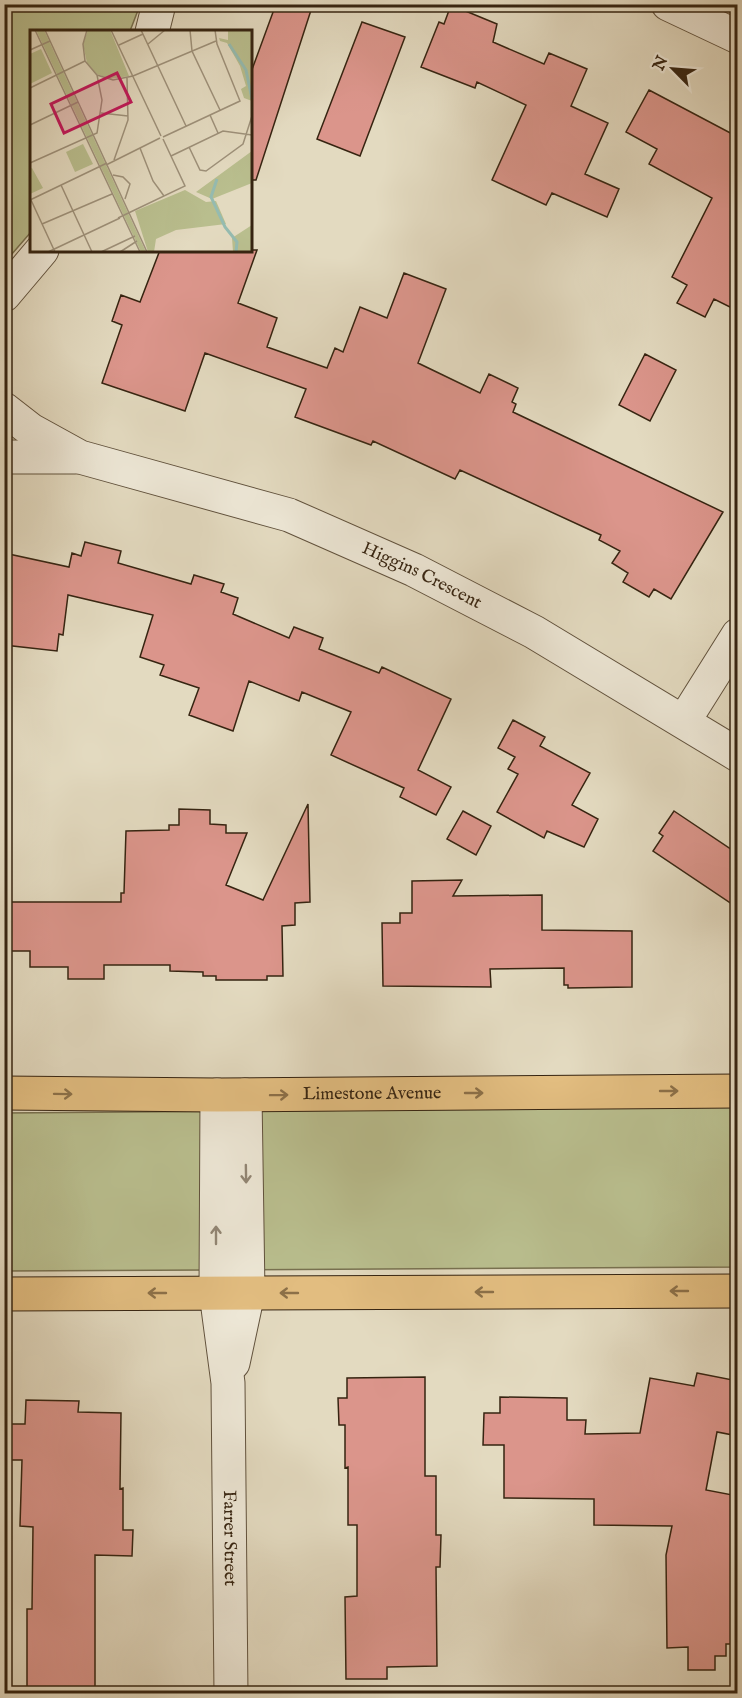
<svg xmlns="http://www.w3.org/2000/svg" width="742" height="1698" font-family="'IM FELL English',serif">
<rect width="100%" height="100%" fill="#e3dac0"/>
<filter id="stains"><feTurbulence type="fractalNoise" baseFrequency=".00333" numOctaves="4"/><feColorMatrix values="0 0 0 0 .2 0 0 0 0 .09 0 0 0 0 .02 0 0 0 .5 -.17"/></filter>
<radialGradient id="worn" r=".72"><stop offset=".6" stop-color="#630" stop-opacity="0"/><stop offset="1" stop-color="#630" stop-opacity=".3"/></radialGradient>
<!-- green -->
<path fill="#b9be8e" stroke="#787150" stroke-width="1.5" d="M 5,4 L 140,5 L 130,31 L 32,32 L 31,232 L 5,262 Z
M 737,1107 L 737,1267 L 5,1271 L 4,1113 Z"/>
<!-- building -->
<path fill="#db958b" stroke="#362411" stroke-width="1.5" d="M 276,4 L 313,4 L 256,180 L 250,180 L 250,75 Z
M 451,5 L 497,24 L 493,42 L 544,64 L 549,53 L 587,69 L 571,106 L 608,123 L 585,174 L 619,189 L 607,217 L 552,193 L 546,205 L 492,180 L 526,105 L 477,82 L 475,88 L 421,67 L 439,22 L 444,24 Z
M 362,22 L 405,37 L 360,156 L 317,139 Z
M 649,90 L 738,137 L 738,311 L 714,299 L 705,317 L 677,303 L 687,285 L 672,277 L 712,198 L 649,164 L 657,149 L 626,132 Z
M 160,250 L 257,250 L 238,303 L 277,318 L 267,347 L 327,368 L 335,348 L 343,352 L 360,307 L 387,318 L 404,273 L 446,289 L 418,363 L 480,393 L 489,374 L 518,388 L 512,402 L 516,404 L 513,412 L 723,512 L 671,599 L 654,589 L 649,597 L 623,582 L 628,573 L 612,563 L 620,551 L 599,540 L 601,535 L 460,470 L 455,479 L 373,441 L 371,445 L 295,417 L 306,389 L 205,353 L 185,411 L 102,383 L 122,325 L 112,321 L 121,295 L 140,302 Z
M 645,354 L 676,370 L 650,421 L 619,405 Z
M 85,542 L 121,551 L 118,563 L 191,584 L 194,575 L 224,584 L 221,592 L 238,598 L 233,614 L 289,638 L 294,627 L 323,638 L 319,649 L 379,673 L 382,667 L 451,699 L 418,770 L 451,787 L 436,815 L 400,797 L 404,788 L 331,755 L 351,712 L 302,692 L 299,701 L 249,681 L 233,731 L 189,715 L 199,688 L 160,675 L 164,665 L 140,657 L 153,615 L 68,595 L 63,635 L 59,634 L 57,651 L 4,645 L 4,553 L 69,567 L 72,553 L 81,556 Z
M 513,720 L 545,737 L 540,746 L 590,773 L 572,805 L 598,819 L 584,847 L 547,831 L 544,838 L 497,812 L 518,774 L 508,769 L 515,757 L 498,748 Z
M 308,804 L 310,902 L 295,903 L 295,925 L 282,926 L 283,976 L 267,976 L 267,980 L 216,980 L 216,976 L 203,976 L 203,972 L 170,971 L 170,965 L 104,965 L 104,979 L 68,979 L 68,967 L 30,967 L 30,951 L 4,951 L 4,902 L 121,902 L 121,893 L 124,893 L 126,831 L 169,830 L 169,825 L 179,825 L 179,809 L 210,810 L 210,824 L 226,825 L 226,833 L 247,833 L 226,885 L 263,900 Z
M 463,811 L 491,826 L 476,855 L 447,839 Z
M 674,811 L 738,854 L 738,908 L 653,851 L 663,836 L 659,833 Z
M 462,880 L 453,896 L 542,895 L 542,930 L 632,931 L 632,987 L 568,988 L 568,985 L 564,985 L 564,968 L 490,969 L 491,987 L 383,986 L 382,923 L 400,923 L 400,913 L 412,913 L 412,881 Z
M 697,1373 L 738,1381 L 738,1436 L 717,1432 L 706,1490 L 738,1496 L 738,1644 L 726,1644 L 726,1656 L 715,1656 L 715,1670 L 688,1670 L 688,1647 L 667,1648 L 666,1555 L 672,1526 L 594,1525 L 594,1499 L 504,1498 L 504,1445 L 483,1445 L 484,1413 L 500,1413 L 500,1397 L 567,1398 L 567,1420 L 586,1420 L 585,1434 L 640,1433 L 650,1378 L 694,1386 Z
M 425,1377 L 425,1476 L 436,1476 L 436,1535 L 441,1535 L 440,1567 L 436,1567 L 437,1666 L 387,1667 L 387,1679 L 346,1679 L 345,1597 L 357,1596 L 357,1525 L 348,1525 L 348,1467 L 345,1468 L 345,1425 L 339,1425 L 338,1398 L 347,1398 L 347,1378 Z
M 26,1400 L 79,1401 L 78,1412 L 121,1413 L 120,1489 L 123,1488 L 123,1530 L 133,1530 L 132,1556 L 95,1555 L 95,1688 L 27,1688 L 27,1609 L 32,1609 L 33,1527 L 20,1526 L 22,1460 L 4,1460 L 4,1424 L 25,1424 Z"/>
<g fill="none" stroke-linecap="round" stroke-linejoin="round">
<defs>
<g id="minor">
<path d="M 668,4 L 738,37"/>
<path d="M 152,32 L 159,4"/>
<path d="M 4,295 L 42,250"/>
<path id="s1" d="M 4,409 L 31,430 L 80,457 L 289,515 L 414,570 L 534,632 L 738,755"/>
<path d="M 4,457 L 75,457"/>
<path d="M 684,721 L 738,635"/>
<path id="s2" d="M 217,1095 L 216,1293 L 228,1383 L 231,1694"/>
<path d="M 233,1363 L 248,1293 L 245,1095"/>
</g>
<g id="major">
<path id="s3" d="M 4,1093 L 217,1095 L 738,1091"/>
<path d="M 4,1294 L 738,1291"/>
</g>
</defs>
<!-- minor casing -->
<use href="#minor" stroke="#61523d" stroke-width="35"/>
<!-- major casing -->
<use href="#major" stroke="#362411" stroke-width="35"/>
<!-- minor -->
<use href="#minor" stroke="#ede7d6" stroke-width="33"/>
<!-- major -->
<use href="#major" stroke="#e2bd80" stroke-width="33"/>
</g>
<!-- one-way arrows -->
<defs><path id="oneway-shaft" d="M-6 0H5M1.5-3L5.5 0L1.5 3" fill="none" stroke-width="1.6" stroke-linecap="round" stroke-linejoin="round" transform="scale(1.5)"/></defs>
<g stroke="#8c7048">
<use href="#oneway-shaft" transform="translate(669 1091)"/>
<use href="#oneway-shaft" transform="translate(474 1093)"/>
<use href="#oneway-shaft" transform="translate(63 1094) rotate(1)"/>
<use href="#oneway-shaft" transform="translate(279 1095) rotate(-1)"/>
<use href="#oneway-shaft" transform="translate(679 1291) rotate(180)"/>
<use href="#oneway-shaft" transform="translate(484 1292) rotate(180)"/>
<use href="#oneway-shaft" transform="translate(157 1293) rotate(180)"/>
<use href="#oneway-shaft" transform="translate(289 1293) rotate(180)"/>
</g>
<g stroke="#928674">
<use href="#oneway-shaft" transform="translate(246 1174) rotate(89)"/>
<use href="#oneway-shaft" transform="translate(216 1235) rotate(-90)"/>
</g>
<g text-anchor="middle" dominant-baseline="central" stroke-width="5" stroke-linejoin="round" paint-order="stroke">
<!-- street labels -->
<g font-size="18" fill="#362411" stroke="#ede7d6">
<text stroke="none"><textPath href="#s1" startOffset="453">Higgins Crescent</textPath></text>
<text stroke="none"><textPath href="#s3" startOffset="368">Limestone Avenue</textPath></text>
<text stroke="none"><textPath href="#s2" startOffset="444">Farrer Street</textPath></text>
</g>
</g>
<!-- overview -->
<g transform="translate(30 30)">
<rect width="222" height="222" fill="#e3dac0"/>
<path d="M 6,0 L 14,0 L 116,222 L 111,222 ZM 58,0 L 80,0 L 99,46 L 80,49 L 67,44 L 57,33 L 53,14 ZM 198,0 L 222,0 L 222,71 L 214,68 L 211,59 L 216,56 L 210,36 L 197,13 L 190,11 L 189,8 L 198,10 ZM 11,19 L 22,43 L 0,54 L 0,24 ZM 53,114 L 63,134 L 45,142 L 36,122 ZM 222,121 L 222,153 L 182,169 L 166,162 ZM 2,138 L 13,158 L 0,164 L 0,139 ZM 155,160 L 176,172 L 186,171 L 196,194 L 146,200 L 126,209 L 124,222 L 118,222 L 105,181 ZM 222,195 L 222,222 L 203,222 L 202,208 Z" fill="#b9be8e"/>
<path fill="none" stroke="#95bbb0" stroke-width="3" d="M 199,14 L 216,40 L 222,69M 187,149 L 181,167 L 195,197 L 207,212 L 206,222"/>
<path fill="none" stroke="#9e917a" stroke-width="1.5" d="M 5,0 L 110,222M 15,0 L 117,222M 57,0 L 53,14 L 55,31 L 67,45 L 83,50 L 103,46 L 186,11M 81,0 L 131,106M 111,0 L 156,96M 160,0 L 162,21 L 190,80M 118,14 L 135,0M 89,15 L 113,4M 0,20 L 20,11M 0,58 L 55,31M 71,83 L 98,86M 180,85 L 188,103M 0,95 L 48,72M 133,107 L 210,71 L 187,14 L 185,0M 159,117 L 170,140 L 176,141 L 213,114 L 222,86M 110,118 L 123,151 L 134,166M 141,126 L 193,101 L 222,105M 84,130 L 98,90 L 97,48M 0,133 L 67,103 L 72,70 L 67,45M 76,135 L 130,108M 83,145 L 93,147 L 100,154 L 95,169M 31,155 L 62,222M 0,170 L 77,133M 1,170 L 25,222M 88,188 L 155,156 L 133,109M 12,194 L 82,164M 18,222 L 90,188M 71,222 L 105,206M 90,222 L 107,211"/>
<path fill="#c2185b" fill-opacity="0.15" stroke="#c2185b" stroke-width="3" d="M 87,43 L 101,72 L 34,103 L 21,74 Z"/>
<rect width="222" height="222" fill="none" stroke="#362411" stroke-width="3"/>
</g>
<!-- margin -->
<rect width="742" height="1698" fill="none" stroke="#e3dac0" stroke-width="24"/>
<rect x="6" y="6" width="730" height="1686" fill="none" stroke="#362411" stroke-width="3"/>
<rect x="12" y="12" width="718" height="1674" fill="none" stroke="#362411" stroke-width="1.5"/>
<!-- north arrow -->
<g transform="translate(673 69) rotate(295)" stroke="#ede7d6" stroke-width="4.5" paint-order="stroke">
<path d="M0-4.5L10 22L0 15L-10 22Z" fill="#362411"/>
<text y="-9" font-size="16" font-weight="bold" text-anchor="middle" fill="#362411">N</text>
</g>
<rect width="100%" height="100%" filter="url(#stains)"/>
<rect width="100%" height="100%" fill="url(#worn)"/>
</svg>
